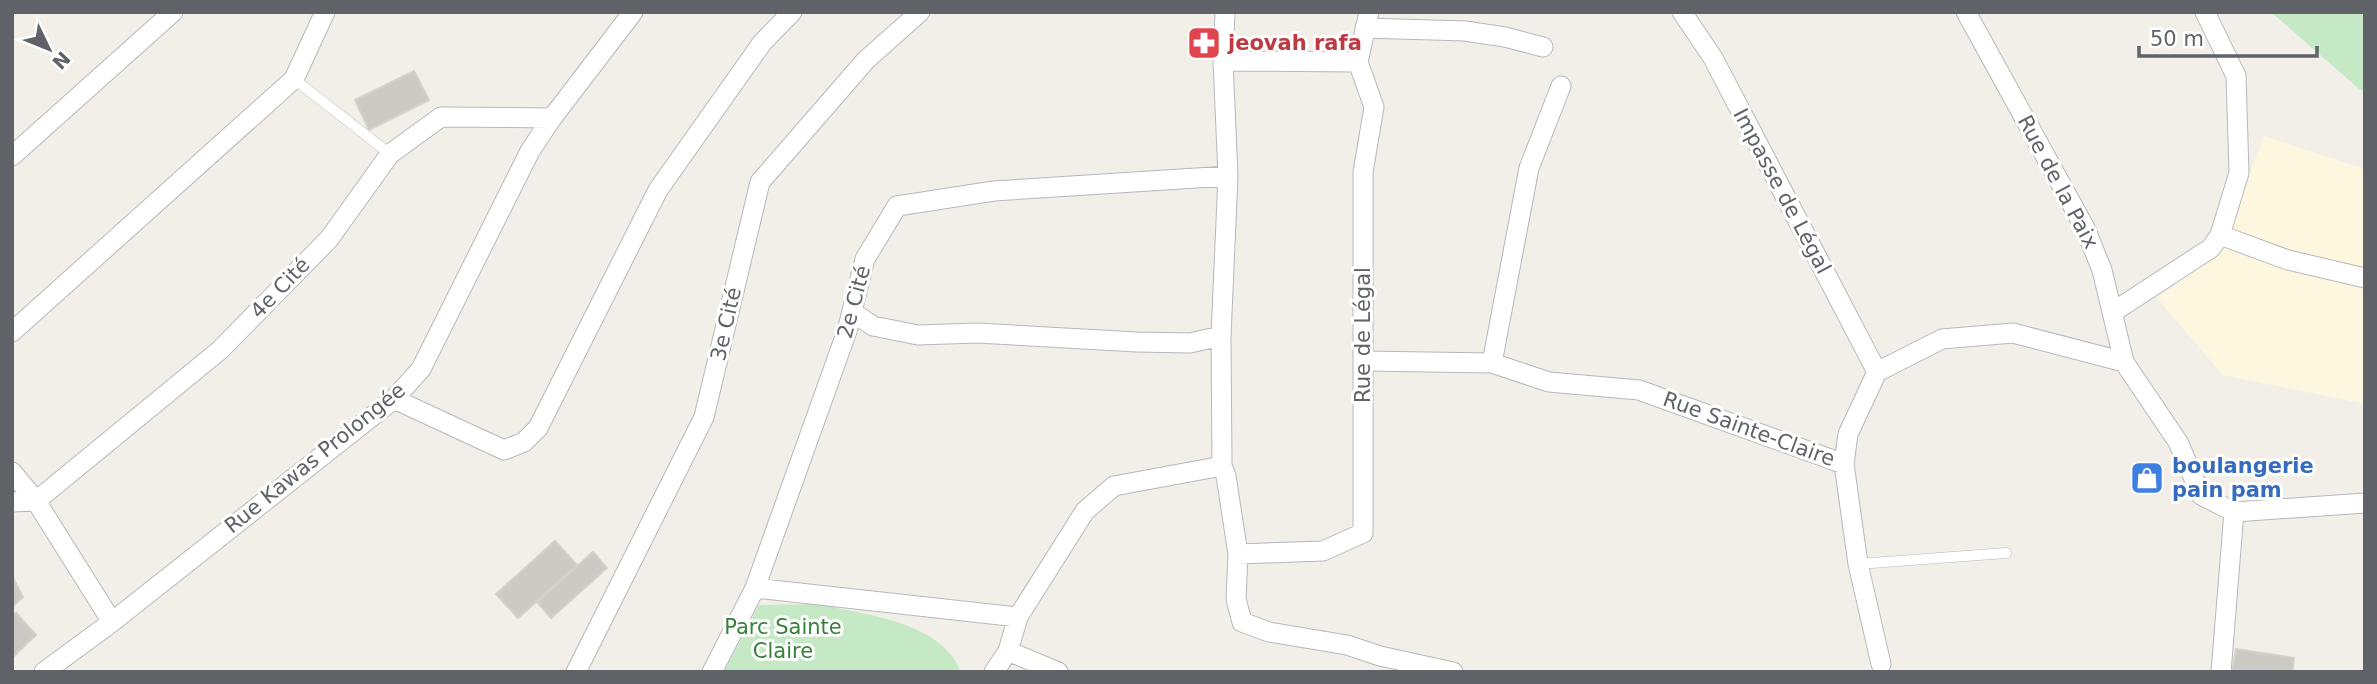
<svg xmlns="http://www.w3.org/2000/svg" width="2377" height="684" font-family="'DejaVu Sans',sans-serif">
<rect width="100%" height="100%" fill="#f1efe8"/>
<!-- commercial -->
<path fill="#fef7e0" d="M 2264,136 L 2365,169 L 2365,404 L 2223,375 L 2157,298 L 2219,252 Z"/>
<!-- green -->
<path fill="#c5e8c5" d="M 2271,12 L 2365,12 L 2365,92 L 2358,88 Z
M 818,604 C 865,615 941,621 961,672 L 724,672 L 759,605 Z"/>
<!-- building -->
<path fill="#cccac5" stroke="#d6d1c6" stroke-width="2" d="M 414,71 L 429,100 L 369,130 L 355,100 Z
M 555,541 L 577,565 L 518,618 L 496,594 Z
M 593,552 L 607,568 L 551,618 L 537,602 Z
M 12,576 L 23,597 L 12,607 Z
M 16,613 L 36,635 L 12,658 L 12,617 Z
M 2236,649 L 2294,658 L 2292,672 L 2232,672 Z"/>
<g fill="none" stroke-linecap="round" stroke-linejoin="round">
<defs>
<path id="lane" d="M 294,79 L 390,154
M 1858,564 L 2006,553"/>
<path id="street" d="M 1225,12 L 1223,61 L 1228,176 L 1221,336 L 1222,466 L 1226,476 L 1238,554 L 1236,599 L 1242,622 L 1269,632 L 1347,645 L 1380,656 L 1453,672
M 1682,12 L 1713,58 L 1877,372
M 1966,12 L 2085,228 L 2102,270 L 2124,362
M 1365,28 L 1465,31 L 1505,37 L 1543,47
M 1223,61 L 1358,62
M 12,156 L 173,12
M 2220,235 L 2288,260 L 2365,278
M 852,312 L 873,326 L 918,335 L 977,333 L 1137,342 L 1190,343 L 1221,336
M 2113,312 L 2211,248 L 2220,235 L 2239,173 L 2236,76 L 2205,12
M 12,332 L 294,79 L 325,12
M 1363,361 L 1492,363 L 1549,382 L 1639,390 L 1844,464 L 1848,434 L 1877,372 L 1942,339 L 2013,333 L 2124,362 L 2178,442 L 2201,495 L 2234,512
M 1492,363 L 1529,168 L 1561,86
M 394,399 L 504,450 L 524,442 L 538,428 L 658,190 L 762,43 L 792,12
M 1844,464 L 1858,564 L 1881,664
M 12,472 L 36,501 L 112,622
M 12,502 L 36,501 L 220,350 L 329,239 L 390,154 L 441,117 L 552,118
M 2234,512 L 2365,503
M 1238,554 L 1323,551 L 1363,533 L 1363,172 L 1374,107 L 1358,62 L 1369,12
M 755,588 L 1018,617
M 1008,651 L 1058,672
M 44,672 L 112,622 L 394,399 L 421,369 L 530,151 L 552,118 L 633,12
M 576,672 L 704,417 L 760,182 L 866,60 L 920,12
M 712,672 L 755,588 L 847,331 L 865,259 L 897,206 L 994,191 L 1228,176
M 994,672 L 1008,651 L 1018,617 L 1085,511 L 1114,486 L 1222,466
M 2221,672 L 2234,512"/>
</defs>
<!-- lane casing -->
<use href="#lane" stroke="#b5b8bc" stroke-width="11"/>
<!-- street casing -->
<use href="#street" stroke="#b5b8bc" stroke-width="21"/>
<!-- lane -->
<use href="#lane" stroke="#fff" stroke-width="10"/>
<!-- street -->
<use href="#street" stroke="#fff" stroke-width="19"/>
</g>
<!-- icons -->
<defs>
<symbol id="pharmacy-square" viewBox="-11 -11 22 22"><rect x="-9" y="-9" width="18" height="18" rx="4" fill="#e0444e" stroke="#fff"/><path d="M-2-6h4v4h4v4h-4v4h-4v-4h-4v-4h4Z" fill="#fff"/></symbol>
<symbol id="shop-square" viewBox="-11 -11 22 22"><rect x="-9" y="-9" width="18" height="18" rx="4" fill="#3f7fe0" stroke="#fff"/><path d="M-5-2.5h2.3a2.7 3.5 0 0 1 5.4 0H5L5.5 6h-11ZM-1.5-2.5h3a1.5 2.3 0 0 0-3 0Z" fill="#fff"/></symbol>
</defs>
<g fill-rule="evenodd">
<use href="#pharmacy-square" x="1185" y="24" width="38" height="38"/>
<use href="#shop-square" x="2128" y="459" width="38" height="38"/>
</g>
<g text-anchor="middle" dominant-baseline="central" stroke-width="6" stroke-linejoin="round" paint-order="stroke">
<!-- health labels -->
<g font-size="21" font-weight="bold" fill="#be3a42" stroke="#fff" text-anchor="start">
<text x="1228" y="43">jeovah rafa</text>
</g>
<!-- street labels -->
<g font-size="21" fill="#5f6368" stroke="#fff">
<text transform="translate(2058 182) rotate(62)">Rue de la Paix</text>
<text transform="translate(1782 191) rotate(62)">Impasse de Légal</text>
<text transform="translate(280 288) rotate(-46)">4e Cité</text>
<text transform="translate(854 302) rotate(-75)">2e Cité</text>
<text transform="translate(726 324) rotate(-77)">3e Cité</text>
<text transform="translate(1363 335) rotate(-90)">Rue de Légal</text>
<text transform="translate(1749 429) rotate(20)">Rue Sainte-Claire</text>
<text transform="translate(315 458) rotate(-39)">Rue Kawas Prolongée</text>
</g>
<!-- shop labels -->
<g font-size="21" font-weight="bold" fill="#366cbe" stroke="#fff" text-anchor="start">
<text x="2172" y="466">boulangerie<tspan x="2172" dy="24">pain pam</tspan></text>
</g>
<!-- park labels -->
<g font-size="21" fill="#348238" stroke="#fff">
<text x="783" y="627">Parc Sainte<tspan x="783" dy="24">Claire</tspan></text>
</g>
</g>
<!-- border -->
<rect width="2377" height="684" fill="none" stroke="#5f6368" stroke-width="28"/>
<!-- north arrow -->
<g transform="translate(49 49) rotate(133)" stroke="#ffffff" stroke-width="5" paint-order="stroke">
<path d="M0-5L12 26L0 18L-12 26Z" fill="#5f6368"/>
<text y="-10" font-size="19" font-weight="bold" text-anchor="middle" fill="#5f6368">N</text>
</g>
<!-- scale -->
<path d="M2139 46v10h178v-10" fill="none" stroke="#5f6368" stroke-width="3.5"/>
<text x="2150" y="46" font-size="21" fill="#5f6368" stroke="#ffffff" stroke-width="5" paint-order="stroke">50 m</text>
</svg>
